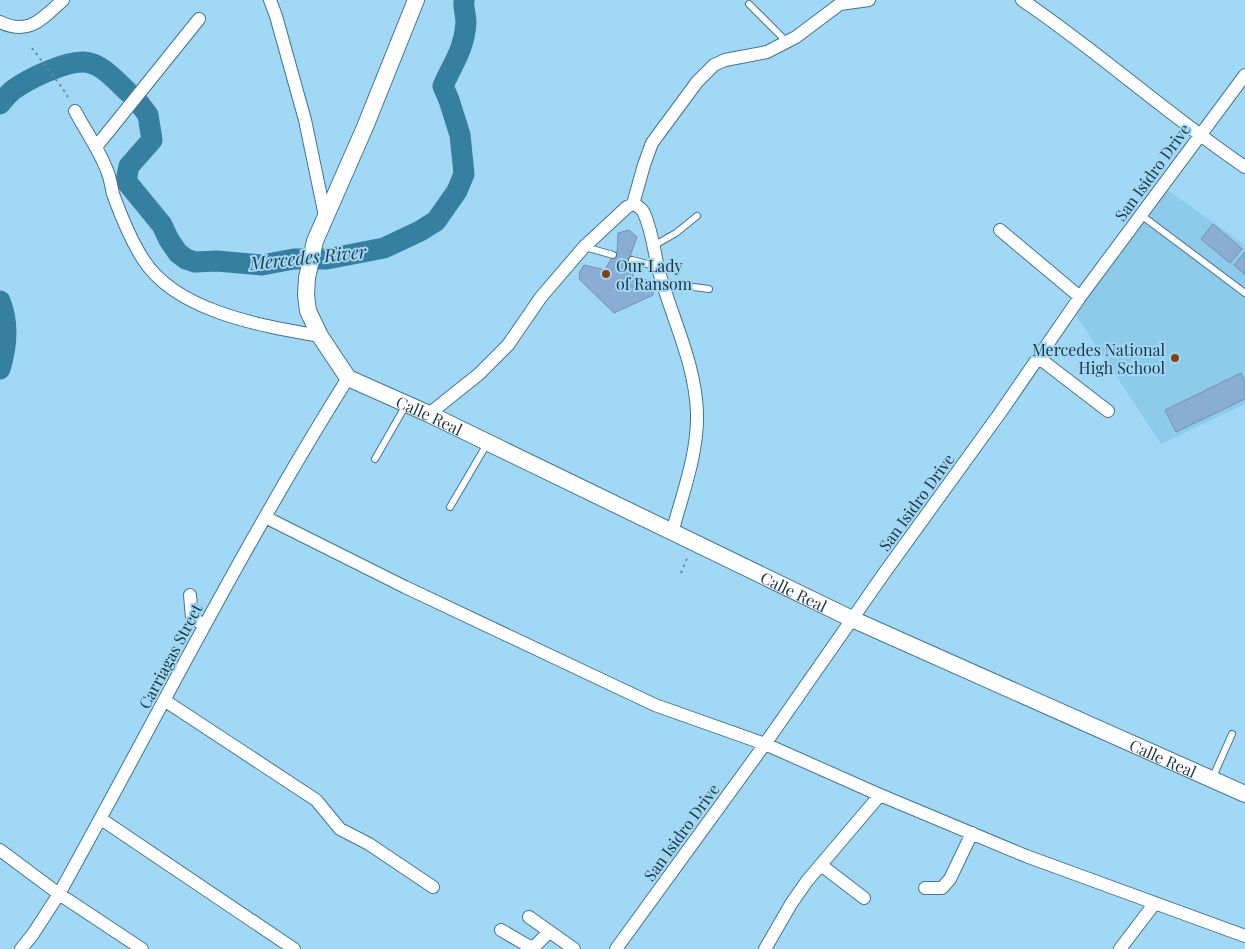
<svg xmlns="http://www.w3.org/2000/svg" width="1245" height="949" font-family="'Playfair Display',serif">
<rect width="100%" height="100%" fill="#a1d8f5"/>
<!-- built -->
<path fill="#8dcbea" d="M 1166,189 L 1245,245 L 1245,404 L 1161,444 L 1074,312 Z"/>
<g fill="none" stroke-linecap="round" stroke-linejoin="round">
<!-- river -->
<path stroke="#357fa1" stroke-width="21" d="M 139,103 L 148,115 L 152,140 L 129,166 L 126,181 L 162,225 L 169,240 L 178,253 L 186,259 L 195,262 L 217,261 L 262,265 L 294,259 L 327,259 L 384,248 L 420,231 L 436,221 L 457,191 L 464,174 L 460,135 L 449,100 L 443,86 C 453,63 464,50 466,23 C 466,15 463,8 464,0
M 0,104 C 4,99 8,94 13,90 C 28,79 65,61 84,62 C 102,63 116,81 128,92
M 0,301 C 9,323 7,346 0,369"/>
</g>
<!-- building -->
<path fill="#8aadd4" stroke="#7092b8" d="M 1213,224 L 1242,249 L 1230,263 L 1201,239 Z
M 629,230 L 637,237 L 630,256 L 632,256 L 633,276 L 650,281 L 654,287 L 653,295 L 614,313 L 579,279 L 580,271 L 584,265 L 605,270 L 613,255 L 616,252 L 617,253 L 618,233 Z
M 1245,252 L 1245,275 L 1234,265 Z
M 1241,373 L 1245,382 L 1245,399 L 1176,432 L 1165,410 Z"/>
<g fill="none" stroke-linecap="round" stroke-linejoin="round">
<defs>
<path id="service" d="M 749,4 L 787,42
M 1141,215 L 1245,293
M 655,245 L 676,233 L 697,216
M 585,247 L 613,255
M 632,260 L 658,267
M 663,283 L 709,289
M 375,459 L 406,405
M 450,507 L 487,444
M 1212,779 L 1232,734"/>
<path id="minor" d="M 270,0 L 276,16 L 305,120 L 325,216
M 1022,0 C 1099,52 1168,115 1245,167
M 0,22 C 29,36 42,19 63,0
M 75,111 C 85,130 98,148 106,168 C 110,176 111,185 113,194 C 121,216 130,239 143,259 C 176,312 263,326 320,336
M 96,147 L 199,19
M 633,204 L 644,165 L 652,143 L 697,82 L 714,65 L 725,60 L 767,52 L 796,37 L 840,4 L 869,0
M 1000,230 L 1080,297
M 1039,358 L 1108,411
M 429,414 L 479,374 L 508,345 L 541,297 L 584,247 L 627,207 L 633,204 C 638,206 642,209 644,213 C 652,231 654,250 658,268 C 671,316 696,364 697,414 C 698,454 682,495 672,533
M 265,517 L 405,587 L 655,705 L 765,744 L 880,795 L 1026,856 L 1245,936
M 190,595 L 192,618 L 205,625
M 164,700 L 316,800 L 340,829 L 369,844 L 433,887
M 101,819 L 294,949
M 0,850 L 59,894 L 142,949
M 821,865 L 864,898
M 925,888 L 942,888 L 950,879 L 972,833
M 529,917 L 574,949
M 501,930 L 530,947 L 535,946 L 549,932
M 21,949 L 33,934 L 59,894 C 155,721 243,545 348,378
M 616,949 L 765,744 L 885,572 L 1000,413 L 1080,297 L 1245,75
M 765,949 L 791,904 L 807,881 L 880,795
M 1120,949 L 1155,903"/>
<g id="tertiary">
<path id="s1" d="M 416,0 L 365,127 L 315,241 L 307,278 L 306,295 L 308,311 L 320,336 L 348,378 L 429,414 L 852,619 L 1245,794"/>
</g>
</defs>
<!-- service casing -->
<use href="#service" stroke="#41768f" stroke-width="8"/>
<!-- minor casing -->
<use href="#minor" stroke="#41768f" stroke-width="14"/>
<!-- tertiary casing -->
<use href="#tertiary" stroke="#41768f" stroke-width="18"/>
<!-- path -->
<path stroke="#658da2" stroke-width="2" stroke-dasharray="2.5 4" stroke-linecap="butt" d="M 32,48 L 63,89 L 70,101
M 681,573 L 688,556"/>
<!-- service -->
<use href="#service" stroke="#fff" stroke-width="6"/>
<!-- minor -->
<use href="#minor" stroke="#fff" stroke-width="12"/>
<!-- tertiary -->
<use href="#tertiary" stroke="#fff" stroke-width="16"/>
</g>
<!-- markers -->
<g fill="#844211" stroke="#a1d8f5" stroke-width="2">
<circle cx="606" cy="274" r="5"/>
<circle cx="1175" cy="358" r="5"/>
</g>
<g text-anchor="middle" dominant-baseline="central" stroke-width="4" stroke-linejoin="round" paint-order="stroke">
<!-- street labels -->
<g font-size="16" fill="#1d333e" stroke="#a1d8f5">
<text transform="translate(1152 172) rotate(-54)">San Isidro Drive</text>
<text stroke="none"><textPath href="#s1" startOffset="500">Calle Real</textPath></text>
<text transform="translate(916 502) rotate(-54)">San Isidro Drive</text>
<text stroke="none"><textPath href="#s1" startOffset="905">Calle Real</textPath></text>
<text transform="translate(170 656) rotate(-62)">Carriagas Street</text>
<text stroke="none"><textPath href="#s1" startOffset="1310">Calle Real</textPath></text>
<text transform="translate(681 832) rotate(-54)">San Isidro Drive</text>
</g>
<!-- poi labels -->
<g font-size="16" fill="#1d333e" stroke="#a1d8f5" text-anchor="start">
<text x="616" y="265">Our Lady<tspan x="616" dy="18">of Ransom</tspan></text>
<text x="1165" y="349" text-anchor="end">Mercedes National<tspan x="1165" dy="18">High School</tspan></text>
</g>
<!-- water labels -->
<g font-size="18" font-style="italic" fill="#243c48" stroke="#a1d8f5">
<text transform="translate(308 257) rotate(-6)">Mercedes River</text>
</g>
</g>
</svg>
